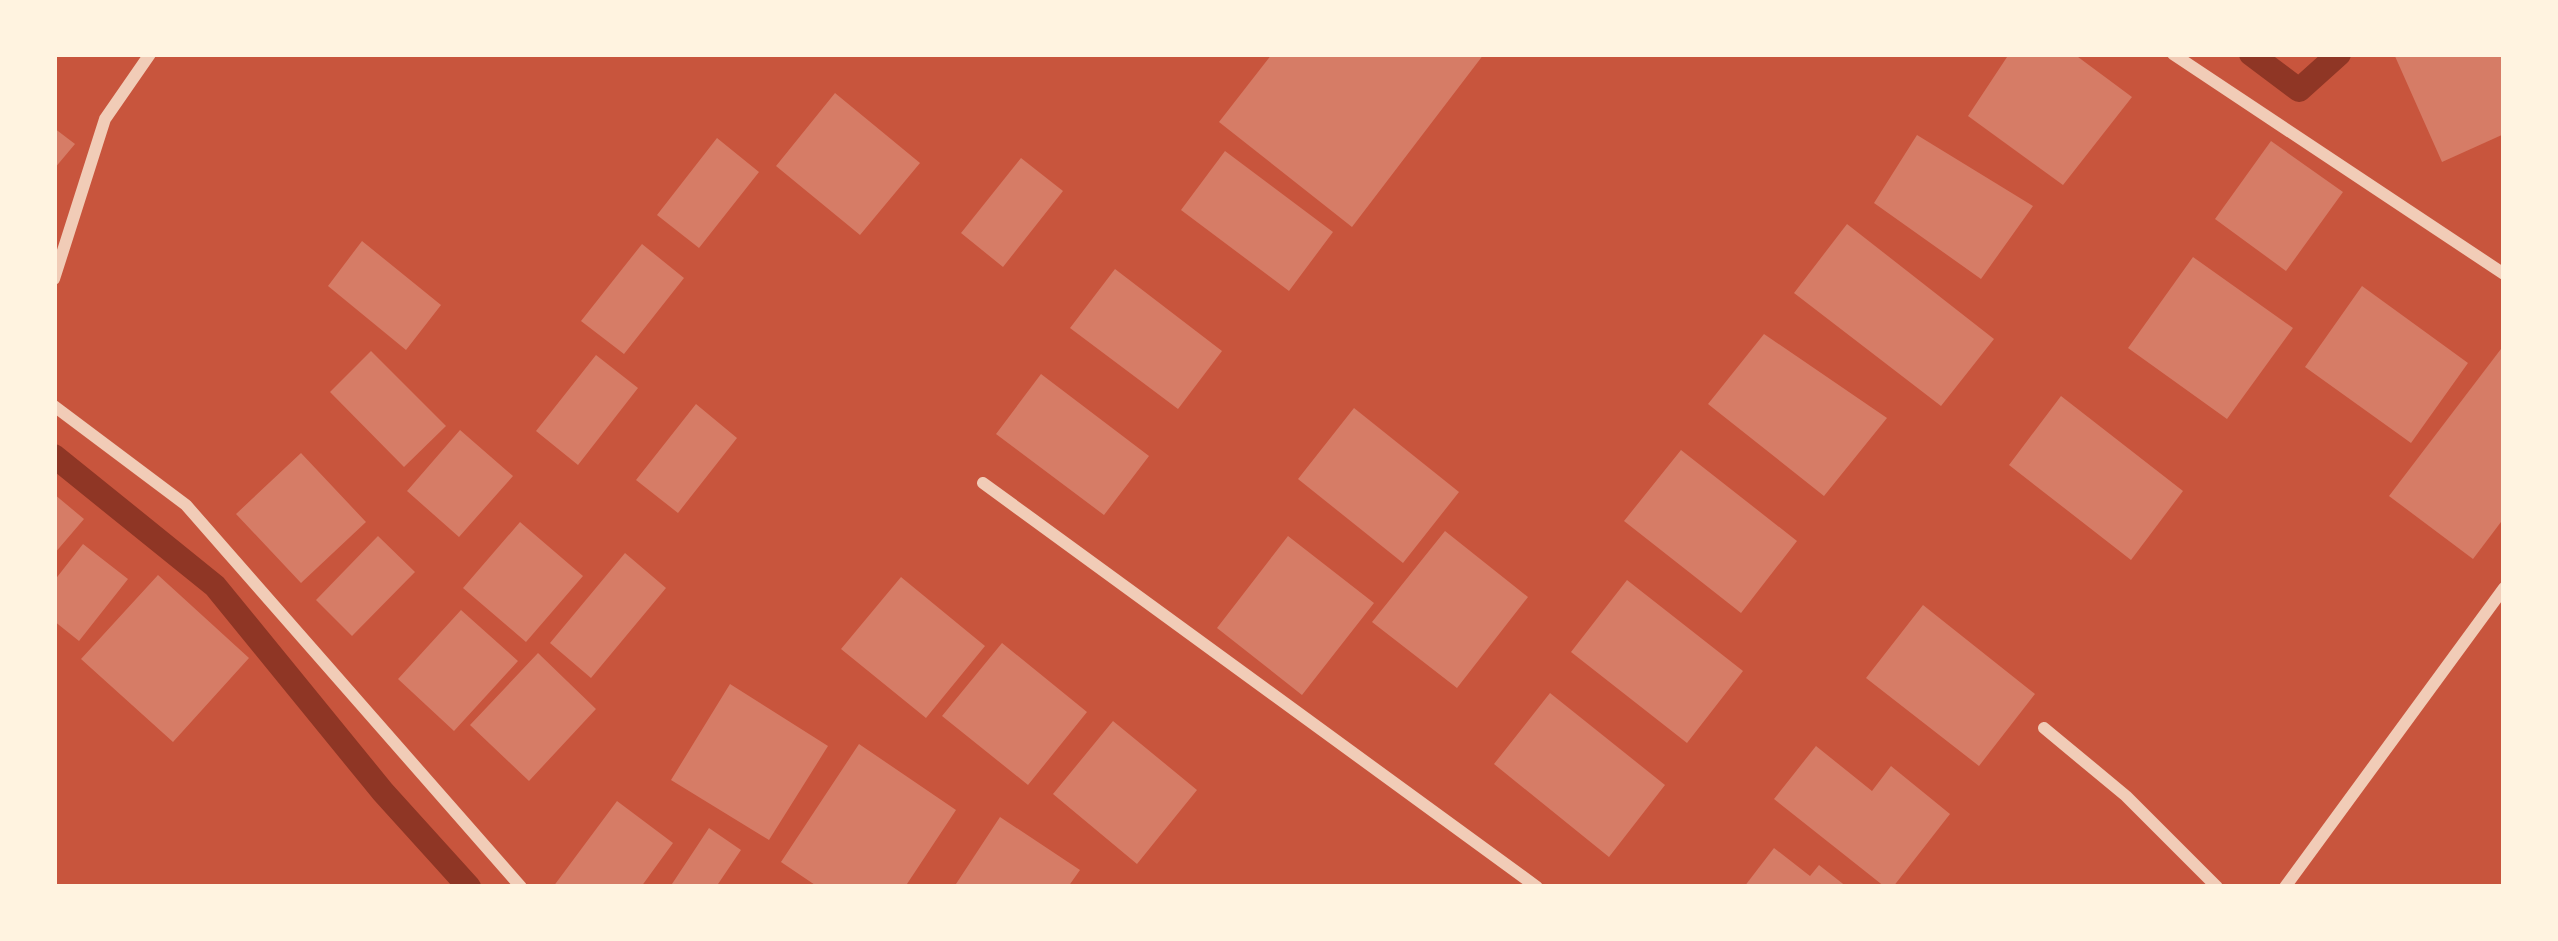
<svg xmlns="http://www.w3.org/2000/svg" width="2558" height="941" font-family="'Fira Sans',sans-serif">
<rect width="100%" height="100%" fill="#c8553d"/>
<g fill="none" stroke-linecap="round" stroke-linejoin="round">
<!-- stream -->
<path stroke="#8f3625" stroke-width="24" d="M 2251,54 L 2299,90 L 2339,54
M 54,456 L 215,586 L 383,792 L 469,887"/>
</g>
<!-- building -->
<path fill="#d67c66" d="M 1272,54 L 1484,54 L 1352,227 L 1219,122 Z
M 2009,54 L 2074,54 L 2132,97 L 2063,185 L 1968,116 Z
M 2394,54 L 2504,54 L 2504,134 L 2442,162 Z
M 835,93 L 920,163 L 860,235 L 776,166 Z
M 54,128 L 75,144 L 54,169 Z
M 1917,135 L 2033,206 L 1981,279 L 1874,203 Z
M 717,138 L 759,172 L 699,248 L 657,215 Z
M 2271,141 L 2343,192 L 2286,271 L 2215,219 Z
M 1225,151 L 1333,232 L 1289,291 L 1181,210 Z
M 1021,158 L 1063,191 L 1003,267 L 961,233 Z
M 1847,224 L 1994,339 L 1941,406 L 1794,293 Z
M 362,241 L 441,305 L 406,350 L 328,286 Z
M 642,244 L 684,278 L 624,354 L 581,321 Z
M 2193,257 L 2293,328 L 2227,419 L 2128,348 Z
M 1115,269 L 1222,351 L 1178,409 L 1070,328 Z
M 2362,286 L 2468,363 L 2411,443 L 2305,367 Z
M 1764,334 L 1887,418 L 1824,496 L 1708,404 Z
M 2504,345 L 2504,518 L 2473,559 L 2389,496 Z
M 371,351 L 446,426 L 404,467 L 330,392 Z
M 596,355 L 638,388 L 578,465 L 536,431 Z
M 1041,374 L 1149,456 L 1104,515 L 996,434 Z
M 2061,396 L 2183,491 L 2131,560 L 2009,465 Z
M 696,404 L 737,438 L 678,513 L 636,480 Z
M 1354,408 L 1459,492 L 1403,563 L 1298,479 Z
M 460,430 L 513,476 L 459,537 L 407,491 Z
M 1681,450 L 1797,541 L 1741,613 L 1624,521 Z
M 301,453 L 366,522 L 301,583 L 236,514 Z
M 54,494 L 84,519 L 54,554 Z
M 520,522 L 583,576 L 526,642 L 463,588 Z
M 1445,531 L 1528,597 L 1457,688 L 1372,622 Z
M 378,536 L 415,572 L 352,636 L 316,600 Z
M 1288,536 L 1374,603 L 1302,695 L 1217,628 Z
M 83,544 L 128,579 L 79,641 L 54,621 L 54,581 Z
M 625,553 L 666,588 L 591,678 L 550,643 Z
M 158,575 L 249,658 L 173,742 L 81,659 Z
M 901,577 L 985,646 L 926,718 L 841,649 Z
M 1627,580 L 1743,671 L 1687,743 L 1571,652 Z
M 1923,605 L 2035,694 L 1979,766 L 1866,678 Z
M 461,610 L 518,661 L 454,731 L 398,679 Z
M 1002,643 L 1087,712 L 1028,785 L 942,716 Z
M 538,653 L 596,709 L 529,781 L 470,725 Z
M 730,684 L 828,746 L 769,840 L 671,780 Z
M 1550,693 L 1665,785 L 1609,857 L 1494,764 Z
M 1113,721 L 1197,790 L 1137,864 L 1053,794 Z
M 859,744 L 956,810 L 905,887 L 818,887 L 781,862 Z
M 1816,746 L 1872,791 L 1891,766 L 1950,814 L 1893,887 L 1885,887 L 1774,799 Z
M 617,801 L 673,843 L 641,887 L 553,887 Z
M 1000,817 L 1080,870 L 1068,887 L 954,887 Z
M 709,828 L 741,850 L 716,887 L 670,887 Z
M 1774,848 L 1810,876 L 1819,865 L 1847,887 L 1744,887 Z"/>
<g fill="none" stroke-linecap="round" stroke-linejoin="round">
<!-- minor -->
<path stroke="#f1ccb7" stroke-width="12" d="M 2173,54 L 2504,274
M 54,279 L 105,119 L 150,54
M 54,406 L 186,505 L 521,887
M 983,483 L 1537,887
M 2044,728 L 2126,796 L 2217,887
M 2285,887 L 2504,588"/>
</g>
<!-- border -->
<rect width="2558" height="941" fill="none" stroke="#fff3e0" stroke-width="114"/>
</svg>
